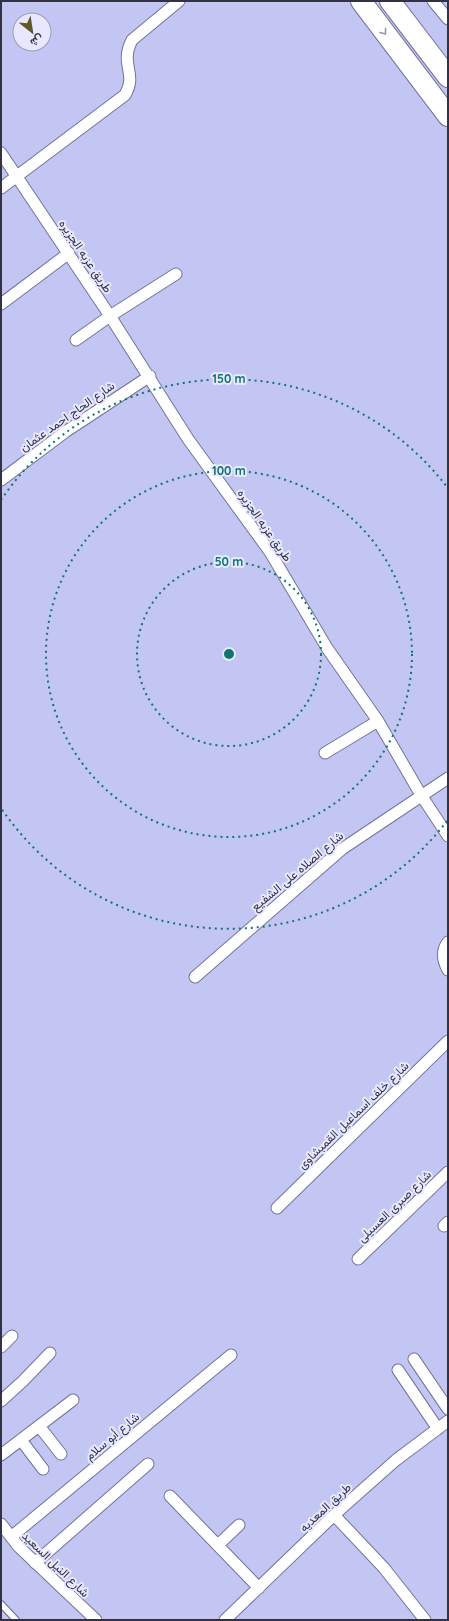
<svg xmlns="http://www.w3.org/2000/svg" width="449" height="1621" font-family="Quicksand,Vazirmatn,sans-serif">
<rect width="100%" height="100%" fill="#c3c5f2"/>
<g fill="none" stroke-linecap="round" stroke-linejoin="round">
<defs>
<path id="lane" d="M 1,1604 L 16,1620"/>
<path id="street" d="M 433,1 L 448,19
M 1,153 L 110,316 L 188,439 L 270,552 L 327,648 L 378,721 L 421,795 L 448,836
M 1,188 L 125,95 C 138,73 119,65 132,40 L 179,1
M 1,304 L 69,253
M 76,340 L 110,316 L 176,274
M 1,480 L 65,432 L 150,376
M 325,753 L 378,721
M 448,942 C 441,951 443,961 448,970
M 195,977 L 342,849 L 448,778
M 277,1208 L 448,1041
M 444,1226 L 448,1222
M 358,1259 L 448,1172
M 1,1347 L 12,1336
M 414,1359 L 448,1409
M 398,1370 L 438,1429
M 1,1401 L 23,1381 L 50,1353
M 39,1426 L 61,1454
M 21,1440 L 43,1469
M 1,1455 L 73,1400
M 170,1496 L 259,1588
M 334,1515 L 384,1568 L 425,1620
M 1,1524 L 19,1547 L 96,1620
M 11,1537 L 231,1355
M 218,1545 L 239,1525
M 35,1563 L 148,1464
M 225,1620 L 334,1515 L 396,1460 L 448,1421"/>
<path id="highway" d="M 361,1 L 448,116
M 390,1 L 448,77"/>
</defs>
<!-- lane casing -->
<use href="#lane" stroke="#73749d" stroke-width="8"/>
<!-- street casing -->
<use href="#street" stroke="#73749d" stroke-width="13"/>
<!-- highway casing -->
<use href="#highway" stroke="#73749d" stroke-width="22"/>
<!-- lane -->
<use href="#lane" stroke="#fff" stroke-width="5.5"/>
<!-- street -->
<use href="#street" stroke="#fff" stroke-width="11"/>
<!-- highway -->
<use href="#highway" stroke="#fff" stroke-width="20"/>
</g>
<!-- one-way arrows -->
<defs><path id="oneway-chevron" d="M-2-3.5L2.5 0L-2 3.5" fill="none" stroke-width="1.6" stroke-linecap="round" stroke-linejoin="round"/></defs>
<use stroke="#9898a2" href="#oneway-chevron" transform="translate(384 32) rotate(53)"/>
<!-- distance rings -->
<g fill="none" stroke="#0f766e" stroke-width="2" stroke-dasharray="2 4">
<circle cx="229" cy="654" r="92"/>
<circle cx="229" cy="654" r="183"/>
<path d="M447 821A275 275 0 0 1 1 808M1 500A275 275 0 0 1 447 487"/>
</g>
<g text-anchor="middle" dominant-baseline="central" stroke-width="4" stroke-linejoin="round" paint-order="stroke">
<!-- street labels -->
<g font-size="12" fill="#323244" stroke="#e7e8ff">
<text transform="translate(86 256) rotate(56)">طريق عزبه الجزيره</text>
<text transform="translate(67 416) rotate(-35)">شارع الحاج احمد عثمان</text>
<text transform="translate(265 525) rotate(55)">طريق عزبه الجزيره</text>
<text transform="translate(297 871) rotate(-40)">شارع الصلاه على الشفيع</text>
<text transform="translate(353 1115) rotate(-44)">شارع خلف اسماعيل القمبشاوى</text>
<text transform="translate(394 1206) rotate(-44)">شارع صبرى العسيلى</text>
<text transform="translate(112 1436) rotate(-40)">شارع أبو سلام</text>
<text transform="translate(325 1507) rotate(-43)">طريق المعديه</text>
<text transform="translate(56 1564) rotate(44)">شارع النيل السعيد</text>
</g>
</g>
<circle cx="229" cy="654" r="6" fill="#0f766e" stroke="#e7e8ff" stroke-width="2"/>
<g font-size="12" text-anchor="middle" font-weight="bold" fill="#0f766e" stroke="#e7e8ff" stroke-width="4" stroke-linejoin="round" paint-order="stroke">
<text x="229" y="383">150 m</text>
<text x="229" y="475">100 m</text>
<text x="229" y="566">50 m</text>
</g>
<!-- border -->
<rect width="449" height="1621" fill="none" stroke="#323244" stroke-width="4"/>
<!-- north arrow -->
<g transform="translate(32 32) rotate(150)"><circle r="19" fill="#e7e8ff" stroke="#9f9fb4"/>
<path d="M0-3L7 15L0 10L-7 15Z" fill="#5e5925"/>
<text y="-6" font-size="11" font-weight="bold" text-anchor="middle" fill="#323244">ش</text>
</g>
</svg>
